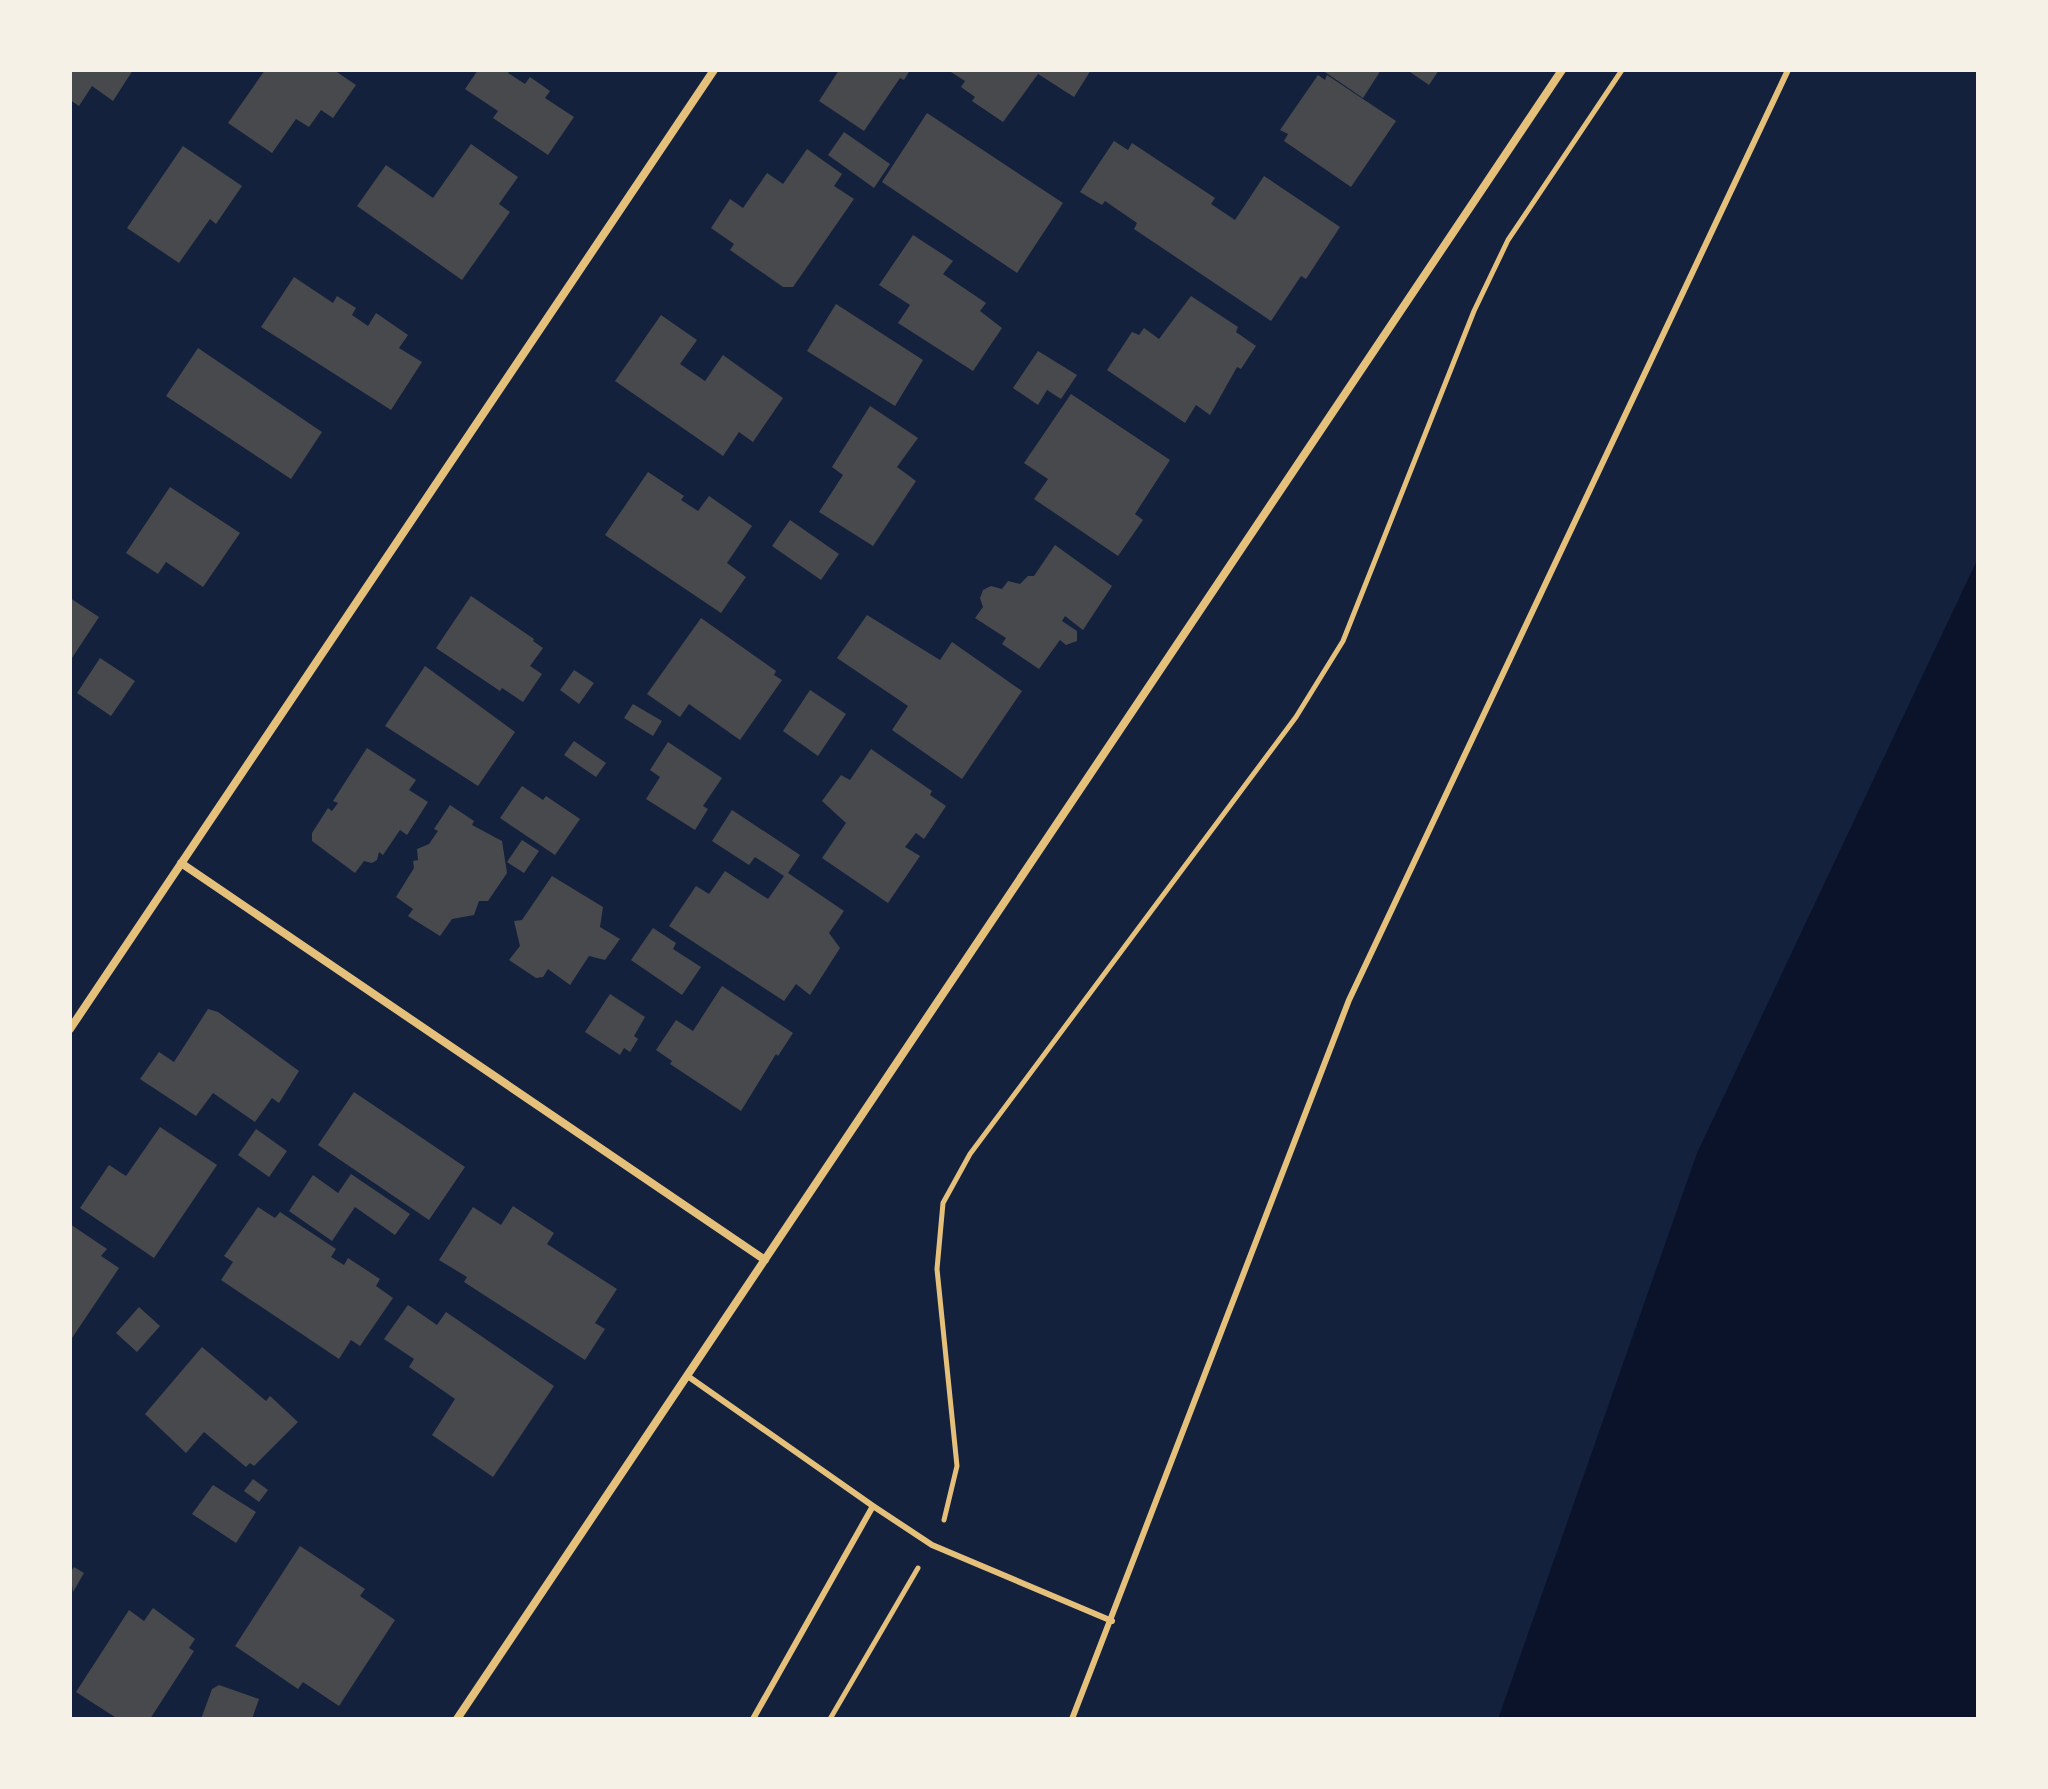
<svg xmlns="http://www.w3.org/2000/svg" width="2048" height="1789" font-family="'Golos Text',sans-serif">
<rect width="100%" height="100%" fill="#14213d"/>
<!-- water -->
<path fill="#0b132b" d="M 1978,558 L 1978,1719 L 1498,1719 L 1697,1153 Z"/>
<!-- building -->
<path fill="#48494c" d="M 70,70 L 133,70 L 113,101 L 92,86 L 79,106 L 70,100 Z
M 265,70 L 334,70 L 356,85 L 333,118 L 321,110 L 309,127 L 296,119 L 272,153 L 228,123 Z
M 478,70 L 510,70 L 508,73 L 525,84 L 530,77 L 550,91 L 545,98 L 574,117 L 548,155 L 493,118 L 498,111 L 465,89 Z
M 839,70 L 910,70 L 904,80 L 900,78 L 864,131 L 819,101 Z
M 948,70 L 1091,70 L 1074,97 L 1038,74 L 1003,122 L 972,101 L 975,97 L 961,87 L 965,81 Z
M 1322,70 L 1381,70 L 1363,98 Z
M 1407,70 L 1439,70 L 1429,85 Z
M 1318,75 L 1325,80 L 1327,75 L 1396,121 L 1351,187 L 1284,141 L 1288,134 L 1280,130 Z
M 927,113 L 1063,203 L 1017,273 L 882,182 Z
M 844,132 L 890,164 L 874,188 L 828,155 Z
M 1114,141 L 1128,150 L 1132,143 L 1215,198 L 1211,204 L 1235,220 L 1264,176 L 1340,227 L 1306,279 L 1301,276 L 1271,321 L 1134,229 L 1137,223 L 1105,201 L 1102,205 L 1080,192 Z
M 471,144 L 518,177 L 499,204 L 510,212 L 462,280 L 357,206 L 386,165 L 433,198 Z
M 183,146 L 242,186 L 216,224 L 210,219 L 179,263 L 127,228 Z
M 807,149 L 842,174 L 834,186 L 854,199 L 793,287 L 783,287 L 730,250 L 734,244 L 711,228 L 730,199 L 743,208 L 767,173 L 783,184 Z
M 913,235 L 953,261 L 943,274 L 986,303 L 980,311 L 1002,328 L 973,371 L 898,323 L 910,305 L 879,285 Z
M 294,277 L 333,303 L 337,296 L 356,308 L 352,315 L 368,326 L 376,313 L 408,335 L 399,348 L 422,362 L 391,410 L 261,327 Z
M 1191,296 L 1238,327 L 1236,332 L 1256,346 L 1241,369 L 1237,367 L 1210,415 L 1196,405 L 1185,423 L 1107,370 L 1132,332 L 1139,335 L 1144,328 L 1159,339 Z
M 836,304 L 923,360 L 895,406 L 807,351 Z
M 661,315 L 697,340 L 680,364 L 705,381 L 723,355 L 783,398 L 753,442 L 739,432 L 723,456 L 615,381 Z
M 198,348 L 322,432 L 291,479 L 166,396 Z
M 1038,351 L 1077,375 L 1061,399 L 1047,390 L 1038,405 L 1013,388 Z
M 1071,394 L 1170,460 L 1135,514 L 1143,520 L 1118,556 L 1034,499 L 1048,479 L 1024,463 Z
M 870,406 L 918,438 L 897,467 L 916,481 L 873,546 L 819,512 L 843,475 L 832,467 Z
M 648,472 L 684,496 L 681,500 L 698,511 L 709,496 L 752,526 L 727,563 L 746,577 L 721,613 L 605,535 Z
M 170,487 L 240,533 L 203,587 L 166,562 L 158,574 L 126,553 Z
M 790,520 L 839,554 L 821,580 L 772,546 Z
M 1055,545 L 1112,586 L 1083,630 L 1065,616 L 1062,621 L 1077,631 L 1077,641 L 1066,645 L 1060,640 L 1039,669 L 1002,644 L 1006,638 L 975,618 L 983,607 L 980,598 L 983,590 L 991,586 L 1002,589 L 1008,581 L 1020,584 L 1028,576 L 1034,576 Z
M 471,596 L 534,639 L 533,641 L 543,648 L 530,666 L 542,674 L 523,702 L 502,688 L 500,691 L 436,648 Z
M 70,598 L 99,617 L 70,661 Z
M 867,615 L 940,660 L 952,642 L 1022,691 L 962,779 L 892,730 L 908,706 L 837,658 Z
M 701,618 L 776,671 L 774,675 L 782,680 L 740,740 L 689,704 L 680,717 L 647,694 Z
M 100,658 L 135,681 L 111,716 L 77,693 Z
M 425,666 L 515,732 L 478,786 L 385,726 Z
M 574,670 L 594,683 L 579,704 L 560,690 Z
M 810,690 L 846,714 L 818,756 L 783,731 Z
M 633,704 L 662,721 L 653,736 L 624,718 Z
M 574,741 L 606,763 L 596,777 L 564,755 Z
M 668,742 L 722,778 L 703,806 L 708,809 L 695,830 L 646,799 L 660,777 L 650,770 Z
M 367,748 L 416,780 L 409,790 L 428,802 L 407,835 L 400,830 L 383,855 L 379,852 L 377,860 L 372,863 L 364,861 L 355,873 L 312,841 L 312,833 L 328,808 L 332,811 L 338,803 L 333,801 Z
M 871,749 L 932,791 L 930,795 L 946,806 L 924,839 L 916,833 L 905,847 L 920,856 L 888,903 L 822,858 L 846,823 L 822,801 L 841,775 L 850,780 Z
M 522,786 L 543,800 L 546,796 L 580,819 L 555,855 L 500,818 Z
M 450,805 L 474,821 L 472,825 L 502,841 L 507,873 L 488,901 L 479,901 L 474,915 L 452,919 L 440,936 L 408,916 L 413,909 L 396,897 L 414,868 L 413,861 L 418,860 L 417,849 L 429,844 L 438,831 L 434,829 Z
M 732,810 L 800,855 L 788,873 L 844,911 L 829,933 L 840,948 L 810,995 L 796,984 L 784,1001 L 669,926 L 696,886 L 709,894 L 725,871 L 768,899 L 784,876 L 755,857 L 749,865 L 712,841 Z
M 522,840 L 539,851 L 524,873 L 507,862 Z
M 552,876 L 603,907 L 600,927 L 620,939 L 605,960 L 589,956 L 570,985 L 548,969 L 543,977 L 536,978 L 509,960 L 520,946 L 514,921 L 522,920 Z
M 653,928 L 676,943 L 673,949 L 701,967 L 682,995 L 631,960 Z
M 722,986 L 793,1033 L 778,1056 L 776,1054 L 741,1111 L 670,1064 L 672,1061 L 656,1050 L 676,1020 L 693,1031 Z
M 610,994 L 645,1017 L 634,1036 L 638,1039 L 630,1052 L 624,1048 L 620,1055 L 585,1032 Z
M 208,1009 L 218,1012 L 299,1071 L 279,1103 L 272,1098 L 255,1122 L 213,1093 L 196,1116 L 140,1079 L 159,1052 L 174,1062 Z
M 354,1092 L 465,1167 L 429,1220 L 318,1145 Z
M 160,1127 L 217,1165 L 154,1258 L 80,1208 L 109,1165 L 126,1176 Z
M 256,1129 L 287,1151 L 269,1177 L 238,1155 Z
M 351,1174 L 410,1214 L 395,1235 L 355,1207 L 332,1241 L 289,1211 L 313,1175 L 338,1193 Z
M 513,1206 L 554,1233 L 547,1244 L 617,1289 L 595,1323 L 605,1329 L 585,1360 L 464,1282 L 467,1277 L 439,1260 L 473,1207 L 501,1225 Z
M 258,1207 L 275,1218 L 280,1212 L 336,1249 L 331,1257 L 344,1265 L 348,1258 L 380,1279 L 376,1286 L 393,1298 L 360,1346 L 351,1340 L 339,1359 L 221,1280 L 233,1262 L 224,1256 Z
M 70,1224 L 107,1249 L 101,1256 L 119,1268 L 70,1341 Z
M 408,1305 L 437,1325 L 446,1312 L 554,1386 L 493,1477 L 432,1435 L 455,1399 L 409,1367 L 414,1359 L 384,1339 Z
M 139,1307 L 160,1326 L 137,1352 L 116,1333 Z
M 202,1347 L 266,1401 L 270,1396 L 298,1422 L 254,1466 L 250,1463 L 246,1467 L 204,1432 L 186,1453 L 145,1414 Z
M 253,1479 L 268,1490 L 259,1502 L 244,1491 Z
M 213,1485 L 256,1512 L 236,1543 L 192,1514 Z
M 300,1546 L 365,1589 L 360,1596 L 395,1620 L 339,1706 L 303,1682 L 298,1689 L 235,1646 Z
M 74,1567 L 84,1573 L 73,1592 L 70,1573 Z
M 153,1608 L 195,1639 L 189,1648 L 194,1651 L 150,1719 L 118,1719 L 76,1692 L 129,1610 L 144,1621 Z
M 219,1685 L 259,1699 L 252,1719 L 201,1719 L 212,1689 Z"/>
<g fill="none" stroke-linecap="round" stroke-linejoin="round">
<!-- path -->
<path stroke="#e5c07b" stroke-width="5" d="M 944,1520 L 957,1466 L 937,1269 L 943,1203 L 970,1154 L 1296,717 L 1343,641 L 1474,311 L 1508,240 L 1622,70
M 830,1719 L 918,1568"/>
<!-- service -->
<path stroke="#e5c07b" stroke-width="6" d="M 689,1377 L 873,1506 L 753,1719
M 873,1506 L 932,1545 L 1112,1621
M 1072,1719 L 1349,1000 L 1788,70"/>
<!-- minor -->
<path stroke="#e5c07b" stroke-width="8" d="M 181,863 L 765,1260
M 70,1029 L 714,70
M 457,1719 L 1562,70"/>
</g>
<!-- border -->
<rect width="2048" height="1789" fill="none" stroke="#f6f1e7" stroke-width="144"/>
</svg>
